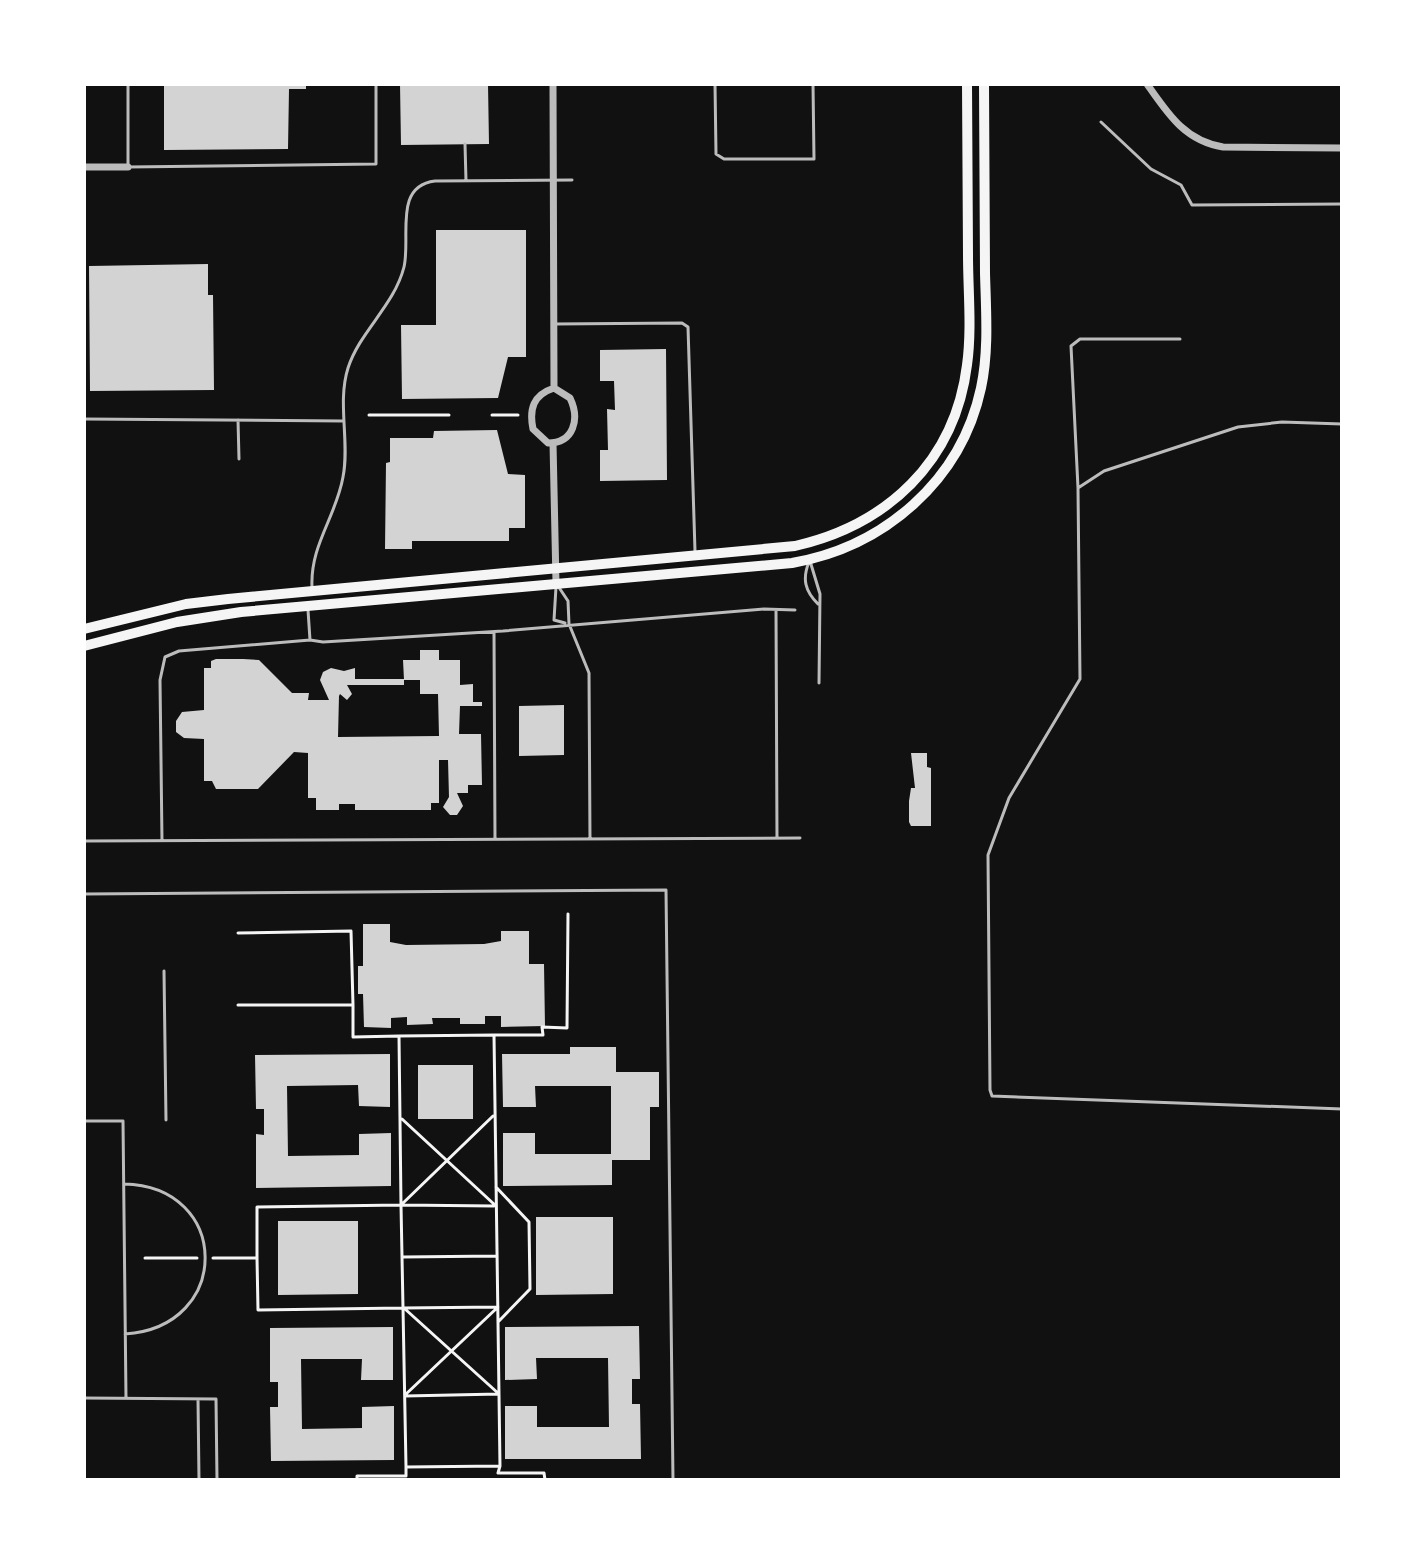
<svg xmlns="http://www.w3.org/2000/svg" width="1426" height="1564" font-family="'Noto Sans',sans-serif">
<rect width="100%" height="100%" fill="#111"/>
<!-- building -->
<path fill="#d3d3d3" d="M 164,84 L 306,84 L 306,89 L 289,89 L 288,149 L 164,150 Z
M 400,84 L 488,84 L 489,144 L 401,145 Z
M 436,230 L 526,230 L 526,357 L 508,357 L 498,398 L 402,399 L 401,325 L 436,325 Z
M 208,264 L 208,295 L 213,295 L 214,390 L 90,391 L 89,266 Z
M 666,349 L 667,480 L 600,481 L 600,450 L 608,450 L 607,409 L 615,410 L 614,381 L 600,381 L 600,350 Z
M 497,430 L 508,474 L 525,475 L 525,528 L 509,528 L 509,541 L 412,541 L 412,549 L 385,549 L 386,463 L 390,462 L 390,438 L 433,438 L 434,431 Z
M 420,650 L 439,650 L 439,660 L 460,660 L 460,685 L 473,684 L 473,702 L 482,702 L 482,706 L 460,706 L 459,734 L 481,734 L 482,785 L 468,785 L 468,793 L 457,793 L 463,806 L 457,815 L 450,815 L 443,807 L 449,797 L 448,760 L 439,760 L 439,803 L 431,803 L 431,810 L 355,810 L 355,804 L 339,804 L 339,810 L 316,810 L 316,798 L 308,798 L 308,753 L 294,752 L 258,789 L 216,789 L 212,781 L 204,781 L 204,739 L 184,738 L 176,732 L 176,721 L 182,712 L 204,710 L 204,668 L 211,668 L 211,661 L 216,659 L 243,659 L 259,660 L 292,693 L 309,693 L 308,700 L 329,700 L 320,680 L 323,672 L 331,668 L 344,671 L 355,668 L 355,679 L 404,679 L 404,685 L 347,685 L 352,694 L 347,700 L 340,694 L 339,696 L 338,737 L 439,736 L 438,694 L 420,694 L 420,680 L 404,680 L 403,660 L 420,660 Z
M 564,705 L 564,755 L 519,756 L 519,706 Z
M 911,753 L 927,753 L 927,767 L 931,768 L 931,826 L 911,826 L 909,822 L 909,801 L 911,788 L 915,788 Z
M 363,924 L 390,924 L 390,942 L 406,945 L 484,944 L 501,941 L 501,931 L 529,931 L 529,964 L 544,964 L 545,1026 L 501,1027 L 501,1016 L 485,1016 L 485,1024 L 460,1024 L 460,1018 L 432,1018 L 433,1024 L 407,1025 L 407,1017 L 391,1018 L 391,1028 L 364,1027 L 363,994 L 358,994 L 358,966 L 363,966 Z
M 570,1047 L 616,1047 L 616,1072 L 659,1072 L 659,1107 L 650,1107 L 650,1160 L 612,1160 L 612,1185 L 503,1186 L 503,1133 L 535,1133 L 535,1154 L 611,1154 L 611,1086 L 535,1086 L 536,1107 L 503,1107 L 502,1054 L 570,1054 Z
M 390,1054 L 390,1107 L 359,1106 L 358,1085 L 287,1086 L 288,1156 L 359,1155 L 359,1134 L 391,1133 L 391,1186 L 256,1188 L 256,1134 L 264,1135 L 264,1109 L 256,1109 L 255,1055 Z
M 418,1065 L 473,1065 L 473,1119 L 418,1119 Z
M 536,1217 L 613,1217 L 613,1294 L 536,1295 Z
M 278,1221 L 358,1221 L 358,1294 L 278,1295 Z
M 639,1326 L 640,1379 L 632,1379 L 632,1404 L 640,1404 L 641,1459 L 505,1459 L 505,1406 L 537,1406 L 537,1427 L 609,1427 L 608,1358 L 536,1358 L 537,1379 L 505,1380 L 505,1327 Z
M 393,1327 L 393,1380 L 361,1380 L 362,1359 L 301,1359 L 302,1429 L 362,1428 L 362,1407 L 394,1406 L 394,1460 L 271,1461 L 270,1407 L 278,1407 L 278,1382 L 270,1382 L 270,1328 Z"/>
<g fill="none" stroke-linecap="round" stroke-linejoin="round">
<!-- path -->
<path stroke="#f5f5f5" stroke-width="3" d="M 369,415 L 449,415
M 492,415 L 518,415
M 238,933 L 351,931 L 353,1005
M 238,1005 L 353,1005 L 353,1037 L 399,1036
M 494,1035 L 543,1035 L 542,1027 L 567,1028 L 568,914
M 402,1119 L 496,1206
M 496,1187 L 529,1222 L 530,1289 L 499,1321
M 401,1205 L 403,1308 L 498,1307 L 405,1395
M 401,1205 L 493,1116
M 401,1205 L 494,1206
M 403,1257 L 497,1256
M 145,1258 L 197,1258
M 213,1258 L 257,1258 L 257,1207 L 401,1205 L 399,1036 L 494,1035 L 500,1466 L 406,1467 L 403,1308 L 258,1310 L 257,1258
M 405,1396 L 499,1394 L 405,1309
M 500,1466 L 498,1473 L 544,1473 L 545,1480
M 357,1480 L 357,1476 L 406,1476 L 406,1467"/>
<!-- service -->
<path stroke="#bcbcbc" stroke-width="3" d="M 128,84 L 128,167 L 376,164 L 376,84
M 715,84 L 716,154 L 724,159 L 814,159 L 813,84
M 1101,122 L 1151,169 L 1181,185 L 1192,205 L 1342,204
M 465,144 L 466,181
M 554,324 L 682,323 L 688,327 L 695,551
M 1180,339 L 1080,339 L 1071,346 L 1078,488 L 1080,679 L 1009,798 L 988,855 L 990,1090 L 992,1096 L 1342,1109
M 84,419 L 344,421
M 238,420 L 239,459
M 1078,488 L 1104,471 L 1238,427 L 1282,422 L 1342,424
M 810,561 L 820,594 L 819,683
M 809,562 C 802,579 805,591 818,604
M 558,586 L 568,601 L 569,624 L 589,673 L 590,839
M 312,587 C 310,545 336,517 343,477 C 350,442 337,403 348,368 C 360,331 394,306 404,267 C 411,237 393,186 435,181 L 572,180
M 556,587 L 554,620 L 565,623
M 308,610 L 310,640 L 323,642 L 503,631 L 764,609 L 795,610
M 776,610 L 777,838
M 494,632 L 495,839
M 84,841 L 800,838
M 162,841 L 160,680 L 165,657 L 179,651 L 310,640
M 84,894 L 666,890 L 673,1480
M 164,971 L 166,1120
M 84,1121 L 123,1121 L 126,1398
M 124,1184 C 231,1186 233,1327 125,1334
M 84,1398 L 216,1399 L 217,1480
M 198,1399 L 199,1480"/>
<!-- minor -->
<path stroke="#bcbcbc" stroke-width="7" d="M 553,84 L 554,388
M 1147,84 C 1168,114 1185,141 1223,147 L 1342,148
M 84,167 L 128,167
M 554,388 L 570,398 C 580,419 574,443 548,443 L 533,429 C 529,409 533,395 554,388 Z
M 553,443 L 556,583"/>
<!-- secondary -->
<path stroke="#f5f5f5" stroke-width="10" d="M 84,629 L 186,604 L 228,599 L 795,546 C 887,525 955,462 967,365 C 972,329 968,291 968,255 C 968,198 967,141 967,84
M 84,646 L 177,622 L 241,612 L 792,563 C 884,547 961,481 981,388 C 989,351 986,311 985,273 C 985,210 984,147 984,84"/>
</g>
<!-- border -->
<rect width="1426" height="1564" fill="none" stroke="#ffffff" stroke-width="172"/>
</svg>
